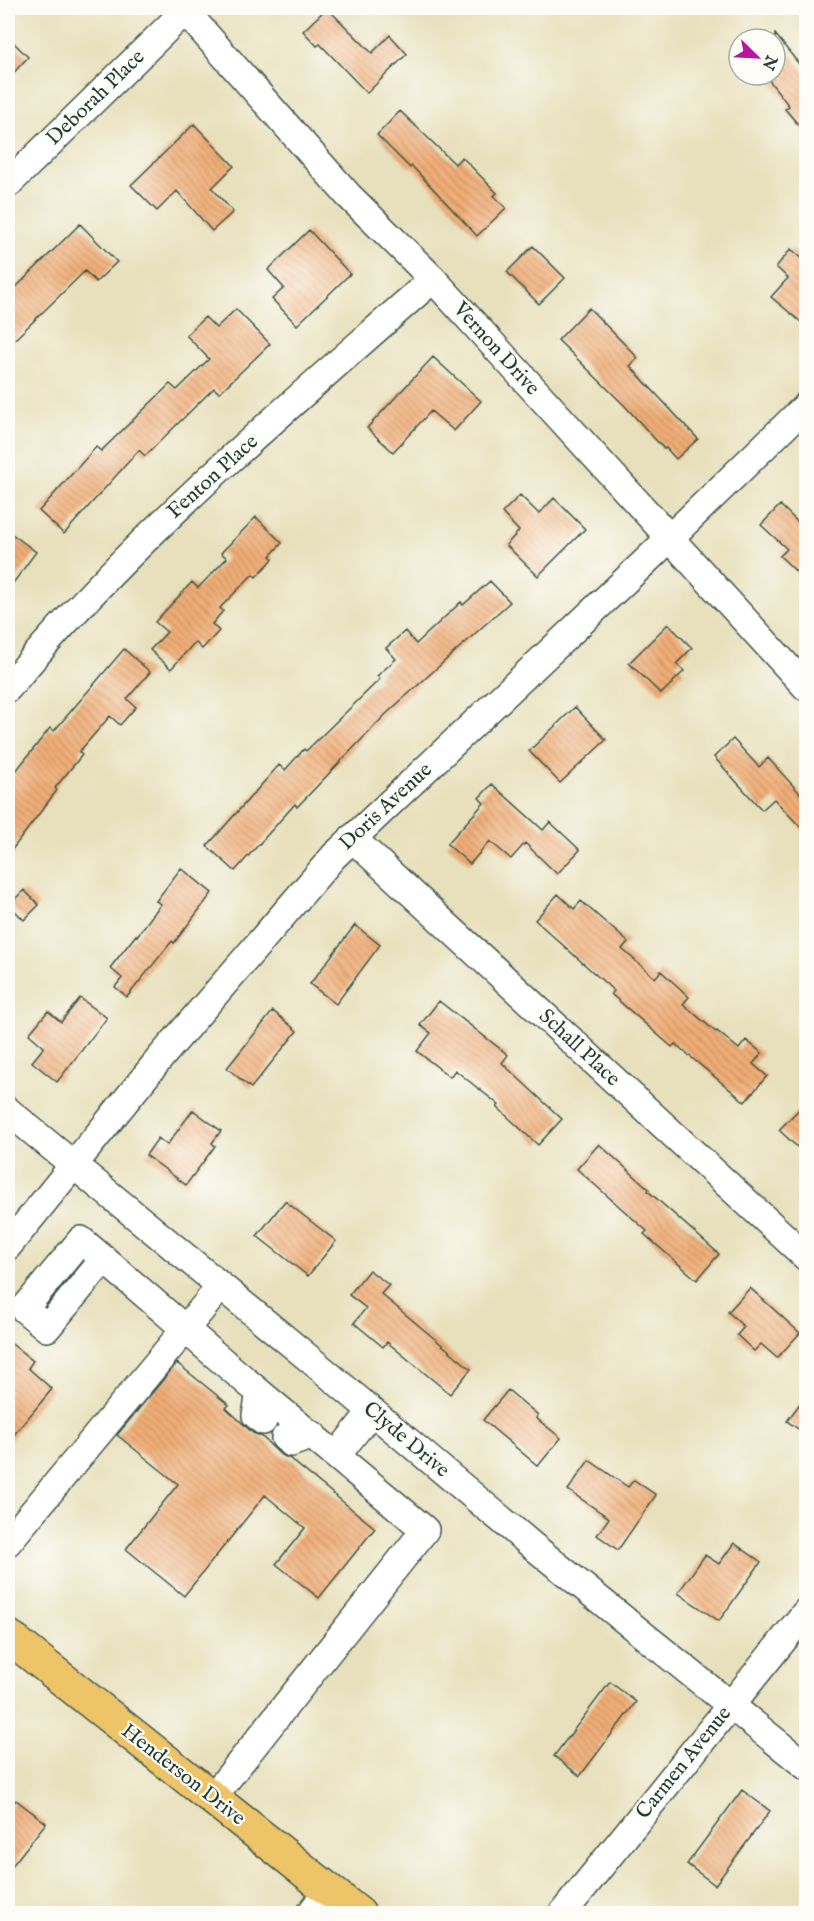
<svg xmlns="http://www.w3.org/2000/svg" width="814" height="1921" font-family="'IM FELL English',serif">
<defs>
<pattern id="building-back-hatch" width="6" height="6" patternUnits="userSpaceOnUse" patternTransform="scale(1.5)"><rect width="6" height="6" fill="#f1ae77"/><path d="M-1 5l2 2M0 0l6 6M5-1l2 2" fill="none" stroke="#c38f62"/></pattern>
</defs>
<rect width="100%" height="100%" fill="#fdfcf7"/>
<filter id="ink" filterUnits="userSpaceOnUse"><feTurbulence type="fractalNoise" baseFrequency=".0167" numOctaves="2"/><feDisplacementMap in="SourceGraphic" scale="12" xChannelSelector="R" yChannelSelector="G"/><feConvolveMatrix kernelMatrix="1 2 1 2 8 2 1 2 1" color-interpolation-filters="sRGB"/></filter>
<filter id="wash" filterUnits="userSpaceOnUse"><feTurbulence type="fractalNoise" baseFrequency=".008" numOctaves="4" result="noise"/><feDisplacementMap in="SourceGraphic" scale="24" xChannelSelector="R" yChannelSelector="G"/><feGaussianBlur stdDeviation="1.35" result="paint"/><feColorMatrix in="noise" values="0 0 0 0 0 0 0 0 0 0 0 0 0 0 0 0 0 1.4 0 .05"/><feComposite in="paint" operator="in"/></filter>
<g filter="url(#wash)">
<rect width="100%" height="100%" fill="#e8e0bc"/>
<g id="blocks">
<!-- building -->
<path fill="url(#building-back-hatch)" d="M 327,8 L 372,53 L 390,35 L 407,54 L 367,93 L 320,44 L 317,46 L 303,31 Z
M 775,34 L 807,74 L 807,135 L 785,109 L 789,106 L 765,75 L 775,75 Z
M 8,37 L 28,57 L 8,79 Z
M 400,111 L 455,164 L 462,157 L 497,193 L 494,196 L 506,208 L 477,236 L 412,166 L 410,168 L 377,135 Z
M 194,124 L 234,166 L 212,188 L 233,212 L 212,231 L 177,191 L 157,211 L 131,185 Z
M 80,224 L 117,262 L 96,282 L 85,271 L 8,346 L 8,295 Z
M 309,230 L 350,274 L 297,325 L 272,299 L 284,288 L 268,270 Z
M 533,246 L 565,278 L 539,304 L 507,272 Z
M 791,249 L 803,259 L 807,256 L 807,327 L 771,297 L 788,278 L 776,267 Z
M 589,308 L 638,358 L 630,366 L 698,439 L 676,459 L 666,448 L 664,449 L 625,406 L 558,340 Z
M 236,309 L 270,344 L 219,393 L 214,388 L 145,456 L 139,450 L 64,534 L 39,511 L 96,447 L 101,451 L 170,384 L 177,390 L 209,359 L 186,335 L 205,317 L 216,328 Z
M 433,357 L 481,401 L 454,431 L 431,411 L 393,452 L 367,428 Z
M 520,495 L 539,514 L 554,498 L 585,529 L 538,576 L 506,545 L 519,531 L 502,513 Z
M 780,505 L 807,531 L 807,582 L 780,556 L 787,549 L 761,525 Z
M 256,517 L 282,543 L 270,556 L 273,559 L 256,577 L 253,574 L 220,608 L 223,611 L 212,624 L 219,631 L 202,649 L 195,642 L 171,669 L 150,650 L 167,632 L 155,622 L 192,582 L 198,588 L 227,558 L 221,553 Z
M 8,531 L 36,552 L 8,590 Z
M 490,581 L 510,602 L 385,715 L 297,807 L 295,804 L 235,871 L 207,846 L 279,765 L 285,770 L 304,749 L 306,751 L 380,679 L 377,676 L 396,659 L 386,648 L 405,631 L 416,644 L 461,602 L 463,605 Z
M 668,624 L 692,648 L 676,664 L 684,671 L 661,694 L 629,663 Z
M 124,649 L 150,672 L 127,699 L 136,707 L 120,725 L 110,716 L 79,752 L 82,755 L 55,788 L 57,790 L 8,855 L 8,781 L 50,728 L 54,731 Z
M 575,707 L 606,740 L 560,783 L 529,751 Z
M 733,739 L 759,767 L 768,758 L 807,801 L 807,834 L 774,799 L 762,810 L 714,757 Z
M 492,784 L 543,830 L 550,822 L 580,850 L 557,874 L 525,843 L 511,859 L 490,841 L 470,864 L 447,844 L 484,803 L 479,798 Z
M 181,868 L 212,893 L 174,943 L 172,941 L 127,997 L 115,987 L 122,978 L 110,968 L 136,935 L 137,936 L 161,904 L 156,901 Z
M 24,890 L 39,905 L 24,920 L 9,905 Z
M 558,894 L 574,909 L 581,901 L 628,942 L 622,949 L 655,978 L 661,971 L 689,997 L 683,1004 L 716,1032 L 717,1031 L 739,1049 L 746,1040 L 762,1053 L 753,1064 L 767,1076 L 745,1102 L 675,1044 L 672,1047 L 611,994 L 614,991 L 535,920 Z
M 355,925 L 380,945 L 336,1004 L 310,984 Z
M 80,998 L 107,1018 L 57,1082 L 32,1062 L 44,1047 L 29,1034 L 48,1011 L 61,1022 Z
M 439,1001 L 508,1055 L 502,1063 L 562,1119 L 538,1145 L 497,1107 L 499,1105 L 455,1070 L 450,1077 L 417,1051 L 431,1033 L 420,1025 Z
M 273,1011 L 297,1031 L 251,1088 L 227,1068 Z
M 807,1101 L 807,1156 L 779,1130 Z
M 193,1110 L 221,1131 L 212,1143 L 215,1146 L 186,1185 L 146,1155 L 158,1138 L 167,1145 Z
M 599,1144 L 649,1189 L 648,1191 L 719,1254 L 697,1280 L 644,1234 L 647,1231 L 577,1169 Z
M 285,1201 L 336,1241 L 308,1276 L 257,1236 Z
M 369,1270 L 389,1285 L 381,1294 L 471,1369 L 450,1394 L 387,1342 L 383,1347 L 354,1323 L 366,1308 L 349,1295 Z
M 750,1288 L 800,1333 L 777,1358 L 761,1344 L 754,1351 L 737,1335 L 744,1327 L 728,1312 Z
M 8,1341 L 33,1361 L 28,1368 L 52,1389 L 8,1442 Z
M 177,1363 L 229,1405 L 226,1408 L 253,1433 L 261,1436 L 281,1455 L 289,1458 L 375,1528 L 319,1598 L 276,1564 L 305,1528 L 265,1495 L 184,1596 L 126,1549 L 178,1484 L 117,1435 Z
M 508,1390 L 538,1415 L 536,1418 L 561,1438 L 538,1466 L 483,1420 Z
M 807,1394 L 807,1435 L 787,1421 Z
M 589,1460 L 628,1487 L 634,1480 L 656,1495 L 618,1550 L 597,1535 L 609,1518 L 568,1490 Z
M 734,1543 L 761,1562 L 719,1621 L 678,1593 L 705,1555 L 719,1564 Z
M 610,1682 L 636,1702 L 580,1776 L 554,1756 Z
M 742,1790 L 770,1811 L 715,1885 L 687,1864 Z
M 16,1800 L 46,1823 L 8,1871 L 8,1810 Z"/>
</g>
</g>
<g filter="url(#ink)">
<use href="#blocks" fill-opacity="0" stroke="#3d5548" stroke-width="1.5"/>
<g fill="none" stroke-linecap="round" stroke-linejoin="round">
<defs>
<path id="minor" d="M 8,184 L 185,11 L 348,195 L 433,279 L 806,687
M 8,688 C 132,537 287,409 433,279
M 352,838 L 806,1257
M 8,1111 L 323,1370 L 534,1547 L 806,1766
M 8,1246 L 161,1057 L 334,856 L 647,560 L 806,406
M 104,1259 L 47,1328 L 24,1309 L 81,1240 C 141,1290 199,1342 259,1392 C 314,1438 370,1483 425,1530 L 212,1798
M 260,1393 L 256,1415 L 263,1421
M 285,1438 L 291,1443 L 313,1435
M 337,1455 L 372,1411
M 8,1542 L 221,1286
M 310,1914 L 328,1890
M 562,1914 L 806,1612"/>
<path id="major" d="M 8,1636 L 359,1914"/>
</defs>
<!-- minor casing -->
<use href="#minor" stroke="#3d5548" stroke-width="30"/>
<!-- major casing -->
<use href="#major" stroke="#3d5548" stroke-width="36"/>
<!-- minor -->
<use href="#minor" stroke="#fff" stroke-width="27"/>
<!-- major -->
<use href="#major" stroke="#eec469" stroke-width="33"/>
</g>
</g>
<g text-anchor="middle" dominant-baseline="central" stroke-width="4.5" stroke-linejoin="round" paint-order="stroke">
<!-- street labels -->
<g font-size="21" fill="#1f3d34" stroke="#fdfcf7">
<text transform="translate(96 98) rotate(-44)">Deborah Place</text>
<text transform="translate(496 349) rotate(48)">Vernon Drive</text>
<text transform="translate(213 477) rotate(-42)">Fenton Place</text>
<text transform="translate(386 807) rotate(-43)">Doris Avenue</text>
<text transform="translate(579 1048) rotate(43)">Schall Place</text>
<text transform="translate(406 1440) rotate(40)">Clyde Drive</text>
<text transform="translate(684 1763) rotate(-51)">Carmen Avenue</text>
<text transform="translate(183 1775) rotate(38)">Henderson Drive</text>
</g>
</g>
<!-- margin -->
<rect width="814" height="1921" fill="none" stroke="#fdfcf7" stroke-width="30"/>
<!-- north arrow -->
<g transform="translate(757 57) rotate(114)"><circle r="28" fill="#fdfcf7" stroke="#a4b0a9" stroke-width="1.5"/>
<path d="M0-4.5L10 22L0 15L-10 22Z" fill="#b5179e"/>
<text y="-9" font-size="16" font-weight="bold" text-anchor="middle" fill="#1f3d34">N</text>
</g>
</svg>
